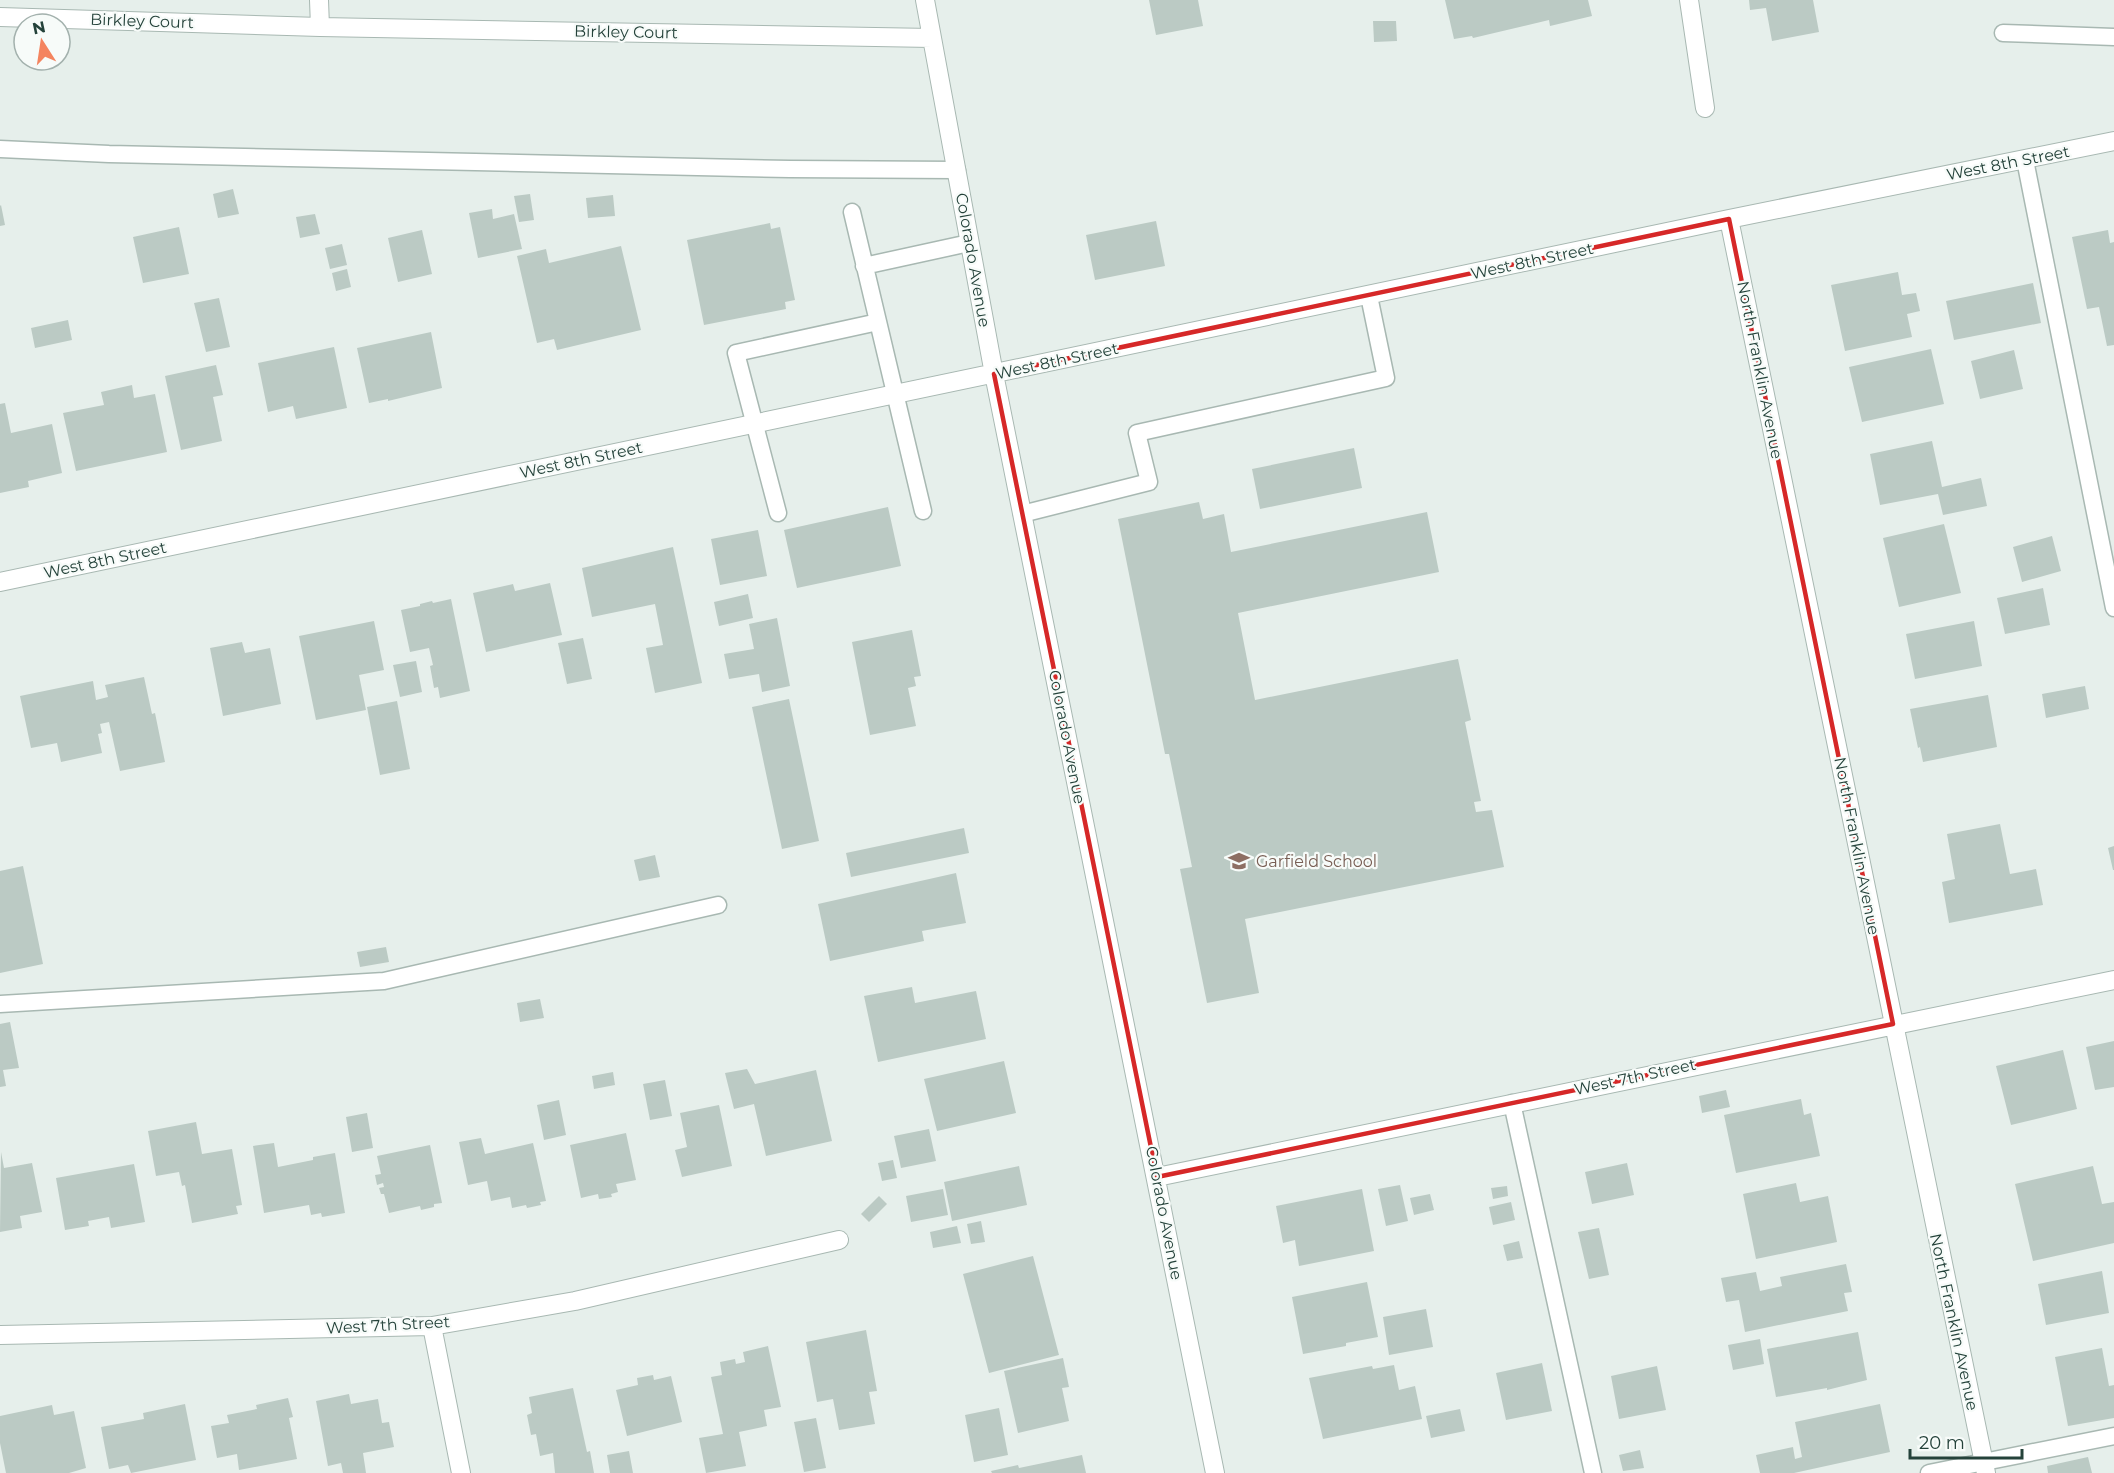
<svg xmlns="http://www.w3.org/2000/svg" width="2114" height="1473" font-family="Montserrat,sans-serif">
<rect width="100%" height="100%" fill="#e6efeb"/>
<!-- building -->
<path fill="#bbcac4" d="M 1149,0 L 1198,0 L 1203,26 L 1156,35 Z
M 1445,0 L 1588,0 L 1592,16 L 1550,26 L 1549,20 L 1473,38 L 1472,36 L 1454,39 Z
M 1749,0 L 1813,0 L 1819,32 L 1772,41 L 1766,8 L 1750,10 Z
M 1373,21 L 1396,21 L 1397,41 L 1374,42 Z
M 233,189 L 239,214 L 218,218 L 213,194 Z
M 530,194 L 534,220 L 519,222 L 514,196 Z
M 613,195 L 615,216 L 588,218 L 586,198 Z
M 1,205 L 5,225 L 0,226 L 0,206 Z
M 492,209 L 493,219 L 514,214 L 522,249 L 478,258 L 469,213 Z
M 315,214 L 320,234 L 300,238 L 296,217 Z
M 1156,221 L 1165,266 L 1095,280 L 1086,235 Z
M 770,223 L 771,229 L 780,227 L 795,300 L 785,302 L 786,309 L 704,325 L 687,240 Z
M 179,227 L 189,274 L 143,283 L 133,237 Z
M 422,230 L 432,274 L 398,282 L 388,238 Z
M 2108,230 L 2110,243 L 2114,242 L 2114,345 L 2107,346 L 2099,307 L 2087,309 L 2072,237 Z
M 342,244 L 347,265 L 330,269 L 325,248 Z
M 621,246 L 641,330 L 557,350 L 554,339 L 537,343 L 517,256 L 546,249 L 549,263 Z
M 347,269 L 351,287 L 336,291 L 332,273 Z
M 1898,272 L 1902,295 L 1916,293 L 1920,311 L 1907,314 L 1912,337 L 1845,351 L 1831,285 Z
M 2033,283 L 2041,323 L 1954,340 L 1946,301 Z
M 219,298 L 230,347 L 206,352 L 194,303 Z
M 68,320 L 72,340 L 35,348 L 31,328 Z
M 431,332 L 442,388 L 388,401 L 388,399 L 369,403 L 357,348 Z
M 334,347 L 347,408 L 296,419 L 293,406 L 268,412 L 258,363 Z
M 1931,349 L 1944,404 L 1862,422 L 1849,367 Z
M 2014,350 L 2023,389 L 1980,399 L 1971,361 Z
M 216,365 L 223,395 L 213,397 L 222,441 L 181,450 L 165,376 Z
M 132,385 L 134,398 L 155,394 L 167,452 L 76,471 L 63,413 L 104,405 L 101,392 Z
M 5,403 L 11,433 L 52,424 L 62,473 L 28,481 L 29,487 L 0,493 L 0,404 Z
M 1932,441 L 1942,487 L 1981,478 L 1987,506 L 1943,515 L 1938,494 L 1880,505 L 1870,454 Z
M 1354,448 L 1362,488 L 1260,509 L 1252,469 Z
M 1199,502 L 1203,519 L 1224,514 L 1231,552 L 1427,512 L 1439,572 L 1238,613 L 1255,700 L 1458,659 L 1471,720 L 1465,722 L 1481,801 L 1474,802 L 1476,812 L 1492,810 L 1504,867 L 1245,919 L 1259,993 L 1207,1003 L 1180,869 L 1192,867 L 1169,754 L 1165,754 L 1118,519 Z
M 888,507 L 901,566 L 797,588 L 784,530 Z
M 1944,524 L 1961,593 L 1899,607 L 1883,538 Z
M 758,530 L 767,576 L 720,585 L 711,539 Z
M 2052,536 L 2061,571 L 2022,582 L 2013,547 Z
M 673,547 L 702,683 L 655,693 L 646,648 L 663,645 L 655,604 L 592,617 L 582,568 Z
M 550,583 L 562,635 L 486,652 L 473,593 L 513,584 L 515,591 Z
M 2043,588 L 2050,625 L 2005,634 L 1997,598 Z
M 748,594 L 753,618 L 719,626 L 714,602 Z
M 451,599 L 470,691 L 440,698 L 438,687 L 434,688 L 430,666 L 433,665 L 429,648 L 410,652 L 401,610 L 420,606 L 420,604 L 432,601 L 433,603 Z
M 777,618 L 790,686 L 762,692 L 759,674 L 729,679 L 724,654 L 754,649 L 749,624 Z
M 374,621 L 384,670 L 359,675 L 366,710 L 316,720 L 299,636 Z
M 1974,621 L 1982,666 L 1915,679 L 1906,634 Z
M 912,630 L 921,676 L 914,677 L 916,686 L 908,688 L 916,726 L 870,735 L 852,642 Z
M 583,638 L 592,679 L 567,684 L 558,643 Z
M 242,642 L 245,653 L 270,648 L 281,704 L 223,716 L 210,648 Z
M 416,661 L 422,692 L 400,697 L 393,665 Z
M 144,677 L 152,714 L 155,713 L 165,762 L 120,771 L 109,722 L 100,724 L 102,733 L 98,734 L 102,753 L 61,762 L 57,743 L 31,748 L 20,696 L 93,681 L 96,700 L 108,697 L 105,685 Z
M 2085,686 L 2089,709 L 2046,718 L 2042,694 Z
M 1988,695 L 1997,747 L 1923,762 L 1920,747 L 1918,748 L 1910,709 Z
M 789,699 L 819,841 L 782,849 L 752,707 Z
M 397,701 L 410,769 L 380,775 L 367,707 Z
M 2000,824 L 2010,874 L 2036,869 L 2043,905 L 1949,923 L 1942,882 L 1955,879 L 1947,834 Z
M 964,828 L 969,853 L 851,877 L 846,853 Z
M 2114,846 L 2114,870 L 2113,870 L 2108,848 Z
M 655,855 L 660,877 L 639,881 L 634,860 Z
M 23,866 L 43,964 L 0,973 L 0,871 Z
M 956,873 L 966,923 L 922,931 L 924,941 L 830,961 L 818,904 Z
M 386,947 L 389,962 L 360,967 L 357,952 Z
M 912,987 L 915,1003 L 976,991 L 986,1039 L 878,1062 L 864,996 Z
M 540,999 L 544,1018 L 520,1022 L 517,1003 Z
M 10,1022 L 19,1068 L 3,1070 L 6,1086 L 0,1087 L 0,1024 Z
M 2114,1041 L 2114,1087 L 2095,1090 L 2086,1047 Z
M 2063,1050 L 2077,1109 L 2011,1125 L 1996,1066 Z
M 1004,1061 L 1016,1113 L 937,1131 L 924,1079 Z
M 747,1069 L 755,1084 L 816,1070 L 832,1141 L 766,1156 L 754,1104 L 734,1109 L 725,1073 Z
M 613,1072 L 615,1085 L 594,1089 L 592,1076 Z
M 665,1080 L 672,1116 L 650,1120 L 643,1084 Z
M 1726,1090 L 1730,1107 L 1702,1113 L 1699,1096 Z
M 1801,1099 L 1804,1115 L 1811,1113 L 1820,1156 L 1736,1173 L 1724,1115 Z
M 559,1100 L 566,1135 L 544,1140 L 537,1105 Z
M 719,1105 L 732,1166 L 682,1177 L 675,1150 L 687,1147 L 680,1113 Z
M 367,1113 L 373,1148 L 352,1152 L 346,1117 Z
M 196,1122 L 202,1154 L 232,1149 L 242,1205 L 236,1206 L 238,1214 L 192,1223 L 185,1185 L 182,1186 L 179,1172 L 156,1176 L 148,1131 Z
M 929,1129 L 936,1161 L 901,1168 L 894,1136 Z
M 626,1133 L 636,1180 L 616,1184 L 618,1192 L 611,1194 L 612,1197 L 599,1199 L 598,1194 L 581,1198 L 570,1145 Z
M 481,1138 L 485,1154 L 533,1143 L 546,1201 L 540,1202 L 541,1205 L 527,1208 L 526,1205 L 512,1208 L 510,1197 L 491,1201 L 487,1181 L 468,1185 L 459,1142 Z
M 274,1143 L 278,1167 L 313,1160 L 313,1157 L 335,1153 L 345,1213 L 322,1217 L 321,1213 L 311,1215 L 309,1205 L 264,1213 L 253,1146 Z
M 430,1145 L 442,1203 L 434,1204 L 434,1207 L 421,1210 L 420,1206 L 389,1213 L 384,1194 L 381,1194 L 379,1188 L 384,1187 L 383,1183 L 377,1185 L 375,1175 L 381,1174 L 377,1156 Z
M 1,1152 L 4,1168 L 32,1163 L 42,1212 L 20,1216 L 22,1228 L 0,1232 Z
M 893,1160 L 897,1178 L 882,1181 L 878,1163 Z
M 1627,1163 L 1634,1195 L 1592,1204 L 1585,1172 Z
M 134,1164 L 145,1222 L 111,1228 L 109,1217 L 88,1221 L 89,1226 L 65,1230 L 56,1178 Z
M 1019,1166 L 1027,1205 L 952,1221 L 944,1182 Z
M 2093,1166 L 2102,1204 L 2114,1202 L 2114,1243 L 2033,1261 L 2015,1184 Z
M 1796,1183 L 1800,1202 L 1828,1196 L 1837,1242 L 1756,1259 L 1743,1194 Z
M 1400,1185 L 1408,1221 L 1386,1226 L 1378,1189 Z
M 1507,1186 L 1508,1196 L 1493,1199 L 1491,1188 Z
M 943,1189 L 948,1215 L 911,1222 L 906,1196 Z
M 1362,1189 L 1374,1251 L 1299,1266 L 1295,1240 L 1283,1243 L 1276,1206 Z
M 1430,1194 L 1434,1210 L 1414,1215 L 1410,1198 Z
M 879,1196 L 887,1204 L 869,1222 L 861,1214 Z
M 1511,1202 L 1515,1220 L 1493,1225 L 1489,1207 Z
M 981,1221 L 985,1242 L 971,1244 L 967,1224 Z
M 957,1226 L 961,1243 L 933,1248 L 930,1232 Z
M 1599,1228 L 1609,1275 L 1589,1279 L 1578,1232 Z
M 1519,1241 L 1523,1258 L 1507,1261 L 1503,1245 Z
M 1033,1256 L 1059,1355 L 989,1373 L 963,1274 Z
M 1846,1264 L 1852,1292 L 1844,1293 L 1848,1311 L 1745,1332 L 1739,1300 L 1726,1302 L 1721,1278 L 1756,1272 L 1760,1291 L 1782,1286 L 1780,1277 Z
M 2102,1271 L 2109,1313 L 2046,1325 L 2038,1284 Z
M 1367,1282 L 1378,1337 L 1346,1343 L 1346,1346 L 1303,1354 L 1292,1297 Z
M 1426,1309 L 1433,1347 L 1389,1355 L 1383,1317 Z
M 866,1330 L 877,1391 L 869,1392 L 875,1424 L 839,1430 L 833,1399 L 817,1402 L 806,1342 Z
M 1858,1332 L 1867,1380 L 1827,1390 L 1827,1388 L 1776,1397 L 1767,1349 Z
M 1760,1339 L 1764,1364 L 1733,1370 L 1728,1345 Z
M 768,1346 L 781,1407 L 764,1410 L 767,1426 L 739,1432 L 746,1466 L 706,1473 L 699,1438 L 723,1434 L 711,1377 L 722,1375 L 720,1362 L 735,1359 L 736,1364 L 745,1362 L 743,1352 Z
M 2102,1348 L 2109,1386 L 2114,1385 L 2114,1418 L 2068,1426 L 2055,1357 Z
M 1063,1358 L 1069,1387 L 1062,1388 L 1069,1421 L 1018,1433 L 1004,1371 Z
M 1542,1363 L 1552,1411 L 1506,1420 L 1496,1373 Z
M 1394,1365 L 1399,1390 L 1415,1386 L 1422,1419 L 1323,1439 L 1309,1378 L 1372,1366 L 1373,1369 Z
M 1657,1366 L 1666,1410 L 1619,1419 L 1611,1376 Z
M 653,1375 L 654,1380 L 671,1376 L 682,1422 L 627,1436 L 616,1390 L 638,1385 L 637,1378 Z
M 573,1388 L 587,1452 L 590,1451 L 594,1473 L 555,1473 L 553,1453 L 540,1456 L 536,1434 L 531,1435 L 527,1415 L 532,1413 L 529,1397 Z
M 349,1394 L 351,1404 L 378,1399 L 382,1423 L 389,1422 L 394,1447 L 363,1453 L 366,1473 L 343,1473 L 341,1463 L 328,1466 L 316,1401 Z
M 288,1398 L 293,1417 L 289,1418 L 297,1459 L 239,1470 L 237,1454 L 217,1458 L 211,1426 L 229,1423 L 227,1415 L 257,1409 L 256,1405 Z
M 185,1404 L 196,1460 L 131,1473 L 128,1465 L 109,1469 L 101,1427 L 144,1419 L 143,1413 Z
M 1880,1404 L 1890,1452 L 1794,1473 L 1760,1473 L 1756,1455 L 1793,1447 L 1795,1459 L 1802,1457 L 1795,1422 Z
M 52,1405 L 54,1415 L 74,1411 L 86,1468 L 69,1473 L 6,1473 L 0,1443 L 0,1416 Z
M 999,1408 L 1008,1455 L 974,1462 L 965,1415 Z
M 1460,1409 L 1465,1431 L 1431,1438 L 1426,1416 Z
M 816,1418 L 826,1468 L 804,1472 L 794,1422 Z
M 1640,1450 L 1644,1468 L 1623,1471 L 1619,1455 Z
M 629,1451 L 633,1473 L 610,1473 L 607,1455 Z
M 1082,1455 L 1086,1473 L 992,1473 L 991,1471 L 1018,1465 L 1019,1468 Z
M 2088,1457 L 2092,1473 L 2048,1473 L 2047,1466 Z"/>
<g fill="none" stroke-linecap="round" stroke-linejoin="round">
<defs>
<path id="service" d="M 2003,33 L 2114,37
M 0,149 L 109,154 L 790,169 L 957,170
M 2025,160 L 2114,608
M 852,212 L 923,511
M 864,266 L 969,243
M 778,513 L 736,353 L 878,322
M 1022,514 L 1149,482 L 1137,433 L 1386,378 L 1369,296
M 0,1004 L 384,981 L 718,905
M 1512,1103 L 1593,1473
M 1929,1473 L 2114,1436"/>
<path id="minor" d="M 319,0 L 320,27
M 925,0 L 994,374 L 1215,1473
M 1689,0 L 1705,108
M 0,17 L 320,27 L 932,38
M 1729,219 L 1986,1473
M 0,582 L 1729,219 L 2114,141
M 1157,1177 L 2114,980
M 432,1326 L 461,1473
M 0,1335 L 432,1326 L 575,1301 L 839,1240"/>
</defs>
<!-- service casing -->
<use href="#service" stroke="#a8b8b2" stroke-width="19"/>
<!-- minor casing -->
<use href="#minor" stroke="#a8b8b2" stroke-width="20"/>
<!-- service -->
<use href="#service" stroke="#fff" stroke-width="16"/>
<!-- minor -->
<use href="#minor" stroke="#fff" stroke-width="18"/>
</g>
<!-- marked area -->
<path fill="none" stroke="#d62828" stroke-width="4.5" stroke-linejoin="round" d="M 1729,219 L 1893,1024 L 1157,1177 L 994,374 Z"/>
<!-- icons -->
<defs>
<symbol id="school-bare" viewBox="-9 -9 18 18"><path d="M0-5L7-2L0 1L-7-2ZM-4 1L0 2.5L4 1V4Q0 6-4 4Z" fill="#8d6e63" stroke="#f7fbf9" stroke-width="2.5" paint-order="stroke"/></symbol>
</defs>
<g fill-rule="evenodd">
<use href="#school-bare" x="1224" y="846" width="30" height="30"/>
</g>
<g text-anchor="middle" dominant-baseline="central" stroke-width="4.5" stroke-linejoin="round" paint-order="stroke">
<!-- street labels -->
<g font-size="16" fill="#24423a" stroke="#f7fbf9">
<text transform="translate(142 21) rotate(2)">Birkley Court</text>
<text transform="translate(626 32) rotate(1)">Birkley Court</text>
<text transform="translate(2008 163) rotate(-11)">West 8th Street</text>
<text transform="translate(973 260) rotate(80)">Colorado Avenue</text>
<text transform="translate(1532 261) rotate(-12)">West 8th Street</text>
<text transform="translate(1057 361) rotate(-12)">West 8th Street</text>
<text transform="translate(1760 370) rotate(79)">North Franklin Avenue</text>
<text transform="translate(581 460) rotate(-12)">West 8th Street</text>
<text transform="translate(105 560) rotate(-12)">West 8th Street</text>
<text transform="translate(1067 737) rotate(79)">Colorado Avenue</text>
<text transform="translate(1857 846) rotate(79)">North Franklin Avenue</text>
<text transform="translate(1635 1077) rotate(-12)">West 7th Street</text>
<text transform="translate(1164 1213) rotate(79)">Colorado Avenue</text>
<text transform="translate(1954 1322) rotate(78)">North Franklin Avenue</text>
<text transform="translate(388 1325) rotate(-3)">West 7th Street</text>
</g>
<!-- education labels -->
<g font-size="16" fill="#785e54" stroke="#f7fbf9" text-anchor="start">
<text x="1256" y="861">Garfield School</text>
</g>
</g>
<!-- north arrow -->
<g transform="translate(42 42) rotate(348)"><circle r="28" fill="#f7fbf9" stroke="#a3b1ad" stroke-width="1.5"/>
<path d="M0-4.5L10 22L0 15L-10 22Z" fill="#f4845f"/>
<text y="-9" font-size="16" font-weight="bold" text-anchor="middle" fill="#24423a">N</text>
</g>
<!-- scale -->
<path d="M1910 1449v9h112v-9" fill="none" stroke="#24423a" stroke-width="3"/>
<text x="1919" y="1449" font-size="18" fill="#24423a" stroke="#f7fbf9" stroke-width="4.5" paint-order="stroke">20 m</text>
</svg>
